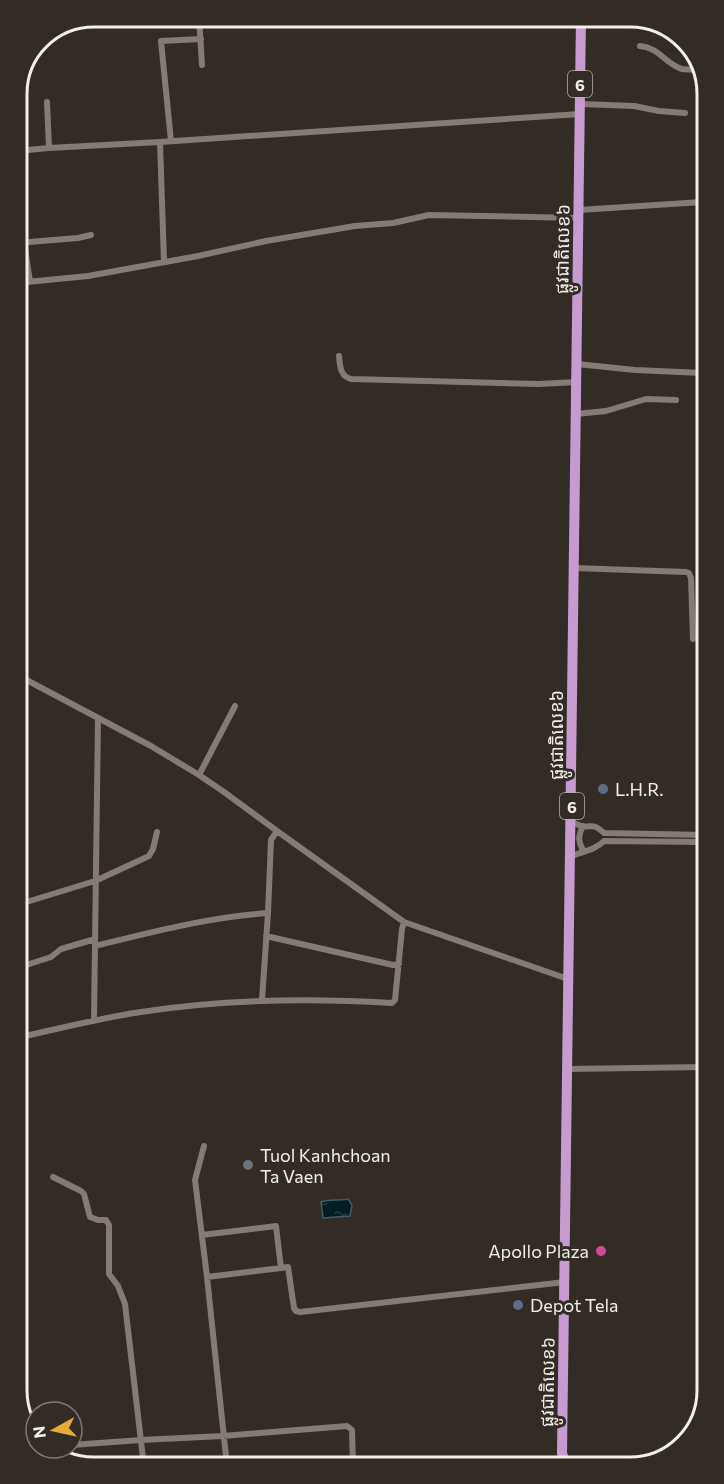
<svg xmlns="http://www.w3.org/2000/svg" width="724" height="1484" font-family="Commissioner,'Noto Sans Khmer',sans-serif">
<defs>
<pattern id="water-ripples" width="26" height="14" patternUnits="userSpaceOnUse" patternTransform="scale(1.5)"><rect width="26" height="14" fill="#001e26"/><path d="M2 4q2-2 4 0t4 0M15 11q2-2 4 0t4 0" fill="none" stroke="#263f46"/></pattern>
</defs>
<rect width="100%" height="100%" fill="#332b25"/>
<!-- water -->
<path fill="url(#water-ripples)" stroke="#495c61" stroke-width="1.5" d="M 348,1199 L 352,1205 L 350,1216 L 323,1218 L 321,1202 C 329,1199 339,1201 348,1199 Z"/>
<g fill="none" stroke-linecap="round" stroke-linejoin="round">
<!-- minor -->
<path stroke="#857b74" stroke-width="6" d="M 199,17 L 202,65
M 640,46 C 660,48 665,64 682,69 C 688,70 696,69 702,69
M 47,102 L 49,148
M 580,104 L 634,106 L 659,111 L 685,113
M 171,141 L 161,41 L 201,39
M 160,142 L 164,262
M 17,151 L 49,148 L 160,142 L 580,114
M 579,210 L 702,202
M 24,242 L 30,282
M 17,243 L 78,238 L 91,235
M 17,283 L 88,276 L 198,256 L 266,241 L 355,226 L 393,223 L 429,215 L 579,218
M 339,356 C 340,366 340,376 351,379 L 539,384 L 577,382
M 577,364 L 635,370 L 703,373
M 576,414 L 606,411 L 646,399 L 676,400
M 574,568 L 686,572 L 689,573 L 691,578 L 693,639
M 19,676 L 151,746 L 199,775 L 224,792 L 277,831 L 404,922 L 568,979
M 199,775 L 235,706
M 572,822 C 575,823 578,825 581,826 C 592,828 592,822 604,833 L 705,835
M 583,826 C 578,836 578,841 583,850
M 570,857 C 582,851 594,851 604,841 L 705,842
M 20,904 L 95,881 L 149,856 L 153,849 L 157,832
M 266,936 L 393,965 L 399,964
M 95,946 C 152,932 209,917 268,913
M 20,967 L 51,957 L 61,949 L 95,939
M 262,1000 L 268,913 L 271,840 L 277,831
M 94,1021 L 98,718
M 21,1037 C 61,1028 101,1018 141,1012 C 225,999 308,998 392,1003 L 395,1000 L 402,929 L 404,922
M 567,1069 L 706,1067
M 204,1146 L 195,1180 L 207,1277 L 227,1466
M 53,1177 L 81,1191 L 84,1194 L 90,1217 L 98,1220 L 106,1220 L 109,1225 L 109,1274 L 118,1286 L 125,1304 L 144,1467
M 202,1235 L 276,1226 L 281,1268 L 288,1267 L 294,1308 L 296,1311 L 300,1312 L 565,1282
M 207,1277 L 281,1268
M 72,1445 L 141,1440 L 223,1436 L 347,1426 L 352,1430 L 353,1465
M 55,1448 L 56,1455"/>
<!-- trunk -->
<path stroke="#c59bd0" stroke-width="10" d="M 565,1463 L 562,1453 L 581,17"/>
</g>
<!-- markers -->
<g fill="#5c6f8a" stroke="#332b25" stroke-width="2">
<circle cx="603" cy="789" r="6"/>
<circle cx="518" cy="1305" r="6"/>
</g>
<circle fill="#6b7280" stroke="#332b25" stroke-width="2" cx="248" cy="1165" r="6"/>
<circle fill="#d1479c" stroke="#332b25" stroke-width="2" cx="601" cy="1251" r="6"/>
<g text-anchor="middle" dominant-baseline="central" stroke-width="6" stroke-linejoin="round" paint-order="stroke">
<!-- shield labels -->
<g fill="#332b25" stroke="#b9b4af" stroke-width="1.5">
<rect x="568" y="71" width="24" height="26" rx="4.5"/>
<rect x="560" y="793" width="24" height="26" rx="4.5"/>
</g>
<g font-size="16" font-weight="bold" fill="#f3eeea">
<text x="580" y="84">6</text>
<text x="572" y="806">6</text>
</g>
<!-- street labels -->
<g font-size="18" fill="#f3eeea" stroke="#332b25">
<text transform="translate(562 249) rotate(-89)">ផ្លូវជាតិលេខ៦</text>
<text transform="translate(556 735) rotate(-90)">ផ្លូវជាតិលេខ៦</text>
<text transform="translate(547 1382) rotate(-89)">ផ្លូវជាតិលេខ៦</text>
</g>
<!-- poi labels -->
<g font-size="18" fill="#f3eeea" stroke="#332b25" text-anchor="start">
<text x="615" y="789">L.H.R.</text>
<text x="260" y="1155">Tuol Kanhchoan<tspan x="260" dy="21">Ta Vaen</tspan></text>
<text x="589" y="1251" text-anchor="end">Apollo Plaza</text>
<text x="530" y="1305">Depot Tela</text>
</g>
</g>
<!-- crop -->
<path d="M0 0H724V1484H0ZM94 27H630A67 67 0 0 1 697 94V1390A67 67 0 0 1 630 1457H94A67 67 0 0 1 27 1390V94A67 67 0 0 1 94 27Z" fill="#332b25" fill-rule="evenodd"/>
<path fill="none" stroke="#f3eeea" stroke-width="3" d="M94 27H630A67 67 0 0 1 697 94V1390A67 67 0 0 1 630 1457H94A67 67 0 0 1 27 1390V94A67 67 0 0 1 94 27Z"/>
<!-- north arrow -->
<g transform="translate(54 1430) rotate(262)"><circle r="28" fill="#332b25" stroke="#807974" stroke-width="1.5"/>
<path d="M0-4.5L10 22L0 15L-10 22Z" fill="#e7ac37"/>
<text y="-9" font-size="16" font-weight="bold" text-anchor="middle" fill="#f3eeea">N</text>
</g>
</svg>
